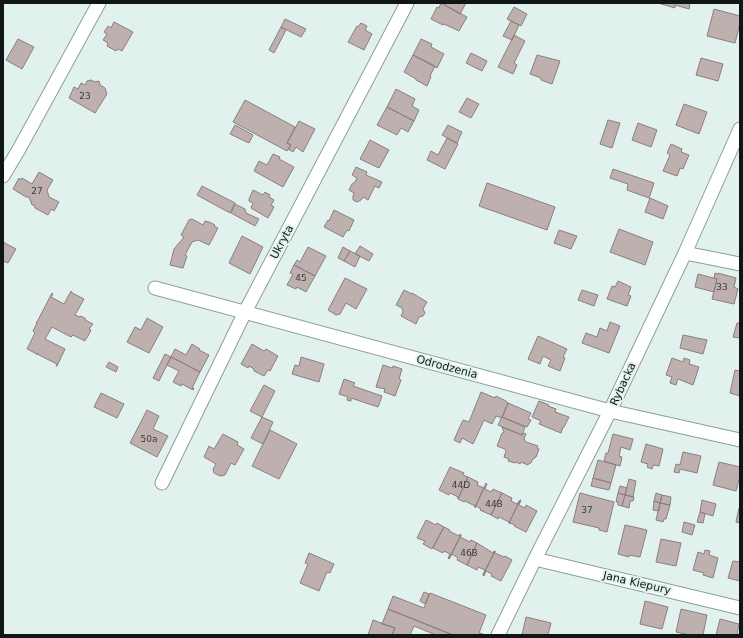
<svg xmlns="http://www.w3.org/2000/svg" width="743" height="638" font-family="'DejaVu Sans',sans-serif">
<rect width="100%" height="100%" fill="#e1f1ed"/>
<!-- building -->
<path fill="#bfb0b0" stroke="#8c7e7f" d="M 441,3 L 466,3 L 460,14 Z
M 441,3 L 467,17 L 459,31 L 444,24 L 443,25 L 431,19 L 437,7 L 439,8 Z
M 658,3 L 690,3 L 689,9 L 675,5 L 675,8 Z
M 514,7 L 527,14 L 521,26 L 507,19 Z
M 714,9 L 740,16 L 740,23 L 735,43 L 707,36 Z
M 285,19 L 306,29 L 301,37 L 281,27 Z
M 511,21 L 519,25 L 512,40 L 503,36 Z
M 114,22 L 133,32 L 122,51 L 118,49 L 116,51 L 107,46 L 108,43 L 103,40 L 107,34 L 104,32 L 108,26 L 111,28 Z
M 361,23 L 367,26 L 365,30 L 372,34 L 364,50 L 348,42 L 357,26 L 358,27 Z
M 281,27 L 286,30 L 274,53 L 269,50 Z
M 514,35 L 525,41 L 514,63 L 517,65 L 513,74 L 498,67 Z
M 18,39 L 34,47 L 22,69 L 6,60 Z
M 421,39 L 432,44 L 431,47 L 444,54 L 437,68 L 413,55 Z
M 471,53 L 487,61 L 482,71 L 466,63 Z
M 413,55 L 435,66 L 430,76 L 431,77 L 427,86 L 416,80 L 416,79 L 404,72 Z
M 537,55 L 560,61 L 552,84 L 541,80 L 541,78 L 530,74 Z
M 701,58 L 723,64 L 718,81 L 696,75 Z
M 91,80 L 95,82 L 99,81 L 100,85 L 105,88 L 107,94 L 95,113 L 69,98 L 74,87 L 78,89 L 81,83 L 85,85 L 87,81 Z
M 396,89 L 415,99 L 412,106 L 419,110 L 414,121 L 387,107 Z
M 467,98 L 479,104 L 471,118 L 459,112 Z
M 245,100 L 295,127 L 287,143 L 291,145 L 287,151 L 233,122 Z
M 684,104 L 707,112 L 699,134 L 676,125 Z
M 387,107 L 414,121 L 408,132 L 401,128 L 397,135 L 377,125 Z
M 608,120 L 620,123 L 612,148 L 600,144 Z
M 299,121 L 315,129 L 303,152 L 296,147 L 293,152 L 288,149 L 291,145 L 287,143 Z
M 638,123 L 657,130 L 651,147 L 632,140 Z
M 235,125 L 253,135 L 249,143 L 230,134 Z
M 448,125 L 462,132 L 457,143 L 442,135 Z
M 447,138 L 458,144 L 445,169 L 427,160 L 431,151 L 438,155 Z
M 370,140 L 389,150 L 379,168 L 360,159 Z
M 671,144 L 682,149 L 681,152 L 689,155 L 683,169 L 680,168 L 677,176 L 663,171 L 670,155 L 667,153 Z
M 273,154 L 280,157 L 279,159 L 294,167 L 283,187 L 254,171 L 259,161 L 267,165 Z
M 356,167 L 367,172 L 366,175 L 382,182 L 379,188 L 375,186 L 368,200 L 363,197 L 361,200 L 357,202 L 353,200 L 353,196 L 354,193 L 349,190 L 352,184 L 355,182 L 357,178 L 352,175 Z
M 613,169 L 654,183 L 649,198 L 627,190 L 628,184 L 610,178 Z
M 39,172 L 53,180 L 47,190 L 49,197 L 59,202 L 54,211 L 51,209 L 48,215 L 35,208 L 34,205 L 32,205 L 29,197 L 26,197 L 13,189 L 19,178 L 21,180 L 22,178 L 32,184 Z
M 487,183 L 555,207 L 547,230 L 479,206 Z
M 202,186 L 235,203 L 230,213 L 197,195 Z
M 253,190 L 263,195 L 265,192 L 270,195 L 269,197 L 274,200 L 271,205 L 274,207 L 268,218 L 251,208 L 253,203 L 249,201 L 249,199 Z
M 650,198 L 668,206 L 663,219 L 645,212 Z
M 235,204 L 245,209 L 246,213 L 259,219 L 255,226 L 231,213 Z
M 334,210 L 354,220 L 349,231 L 347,230 L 343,237 L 324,227 L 328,220 L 329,221 Z
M 192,219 L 203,225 L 205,221 L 208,222 L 209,222 L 215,225 L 214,226 L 218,228 L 209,245 L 198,240 L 192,242 L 185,255 L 187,256 L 183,268 L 170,265 L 174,249 L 184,237 L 181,235 L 189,220 Z
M 619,229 L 653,242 L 645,265 L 610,252 Z
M 559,230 L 577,236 L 571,249 L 554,243 Z
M 242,236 L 263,247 L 250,274 L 229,263 Z
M 3,242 L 16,249 L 8,263 L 3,261 Z
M 360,246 L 373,254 L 369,261 L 355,254 Z
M 308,247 L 326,256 L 315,276 L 294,265 L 297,260 L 300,262 Z
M 343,247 L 350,251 L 344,261 L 338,258 Z
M 350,251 L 360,256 L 355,267 L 344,261 Z
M 294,265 L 315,276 L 306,292 L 297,287 L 296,289 L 287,285 L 293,274 L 290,273 Z
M 715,273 L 718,274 L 718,273 L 736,278 L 734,287 L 738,289 L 734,304 L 712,299 L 717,279 L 714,278 Z
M 698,274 L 717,279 L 714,292 L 695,287 Z
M 345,278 L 367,289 L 356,309 L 346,303 L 340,314 L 336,315 L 328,310 Z
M 618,281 L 631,287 L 628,295 L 631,296 L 627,306 L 607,299 L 612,286 L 615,287 Z
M 404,290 L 412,294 L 412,293 L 427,302 L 423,309 L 425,313 L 423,316 L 419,317 L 416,324 L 401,316 L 403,312 L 402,308 L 396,305 Z
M 582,290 L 598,295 L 594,306 L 578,300 Z
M 71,291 L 72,292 L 72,293 L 84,299 L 75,315 L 80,317 L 81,316 L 86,319 L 85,320 L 93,324 L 89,329 L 91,330 L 87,338 L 86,338 L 85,341 L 73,335 L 71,337 L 52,327 L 45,339 L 65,349 L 57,366 L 56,366 L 57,364 L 39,355 L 38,353 L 37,355 L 37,354 L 27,349 L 35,333 L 33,331 L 37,323 L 36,322 L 37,322 L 52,293 L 53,294 L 51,297 L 64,304 Z
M 147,318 L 163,327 L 149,353 L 127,342 L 135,327 L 141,330 Z
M 610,322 L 620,326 L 609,353 L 582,343 L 586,333 L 597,337 L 600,328 L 607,331 Z
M 737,323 L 740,323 L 740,338 L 733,337 Z
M 683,335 L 707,340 L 703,354 L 680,348 Z
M 538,336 L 567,349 L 563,357 L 565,358 L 560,371 L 548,366 L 551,360 L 543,356 L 540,364 L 528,359 Z
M 192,344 L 200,349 L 199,350 L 209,355 L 200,372 L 171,357 L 175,349 L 186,355 Z
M 252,344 L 264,351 L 266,349 L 278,356 L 270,371 L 268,370 L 264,376 L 254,371 L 254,369 L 249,366 L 248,368 L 241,364 Z
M 165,354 L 171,357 L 159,381 L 153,378 Z
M 171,357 L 200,372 L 192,388 L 194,388 L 193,390 L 182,384 L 181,386 L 173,382 L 179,371 L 167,365 Z
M 301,357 L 324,364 L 319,382 L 292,374 L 295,365 L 299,366 Z
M 672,358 L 683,362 L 684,358 L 690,360 L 689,364 L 699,367 L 693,385 L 678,379 L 676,385 L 670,383 L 672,377 L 666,375 Z
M 109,362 L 118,367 L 116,372 L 106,367 Z
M 383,365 L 392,368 L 393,366 L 402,369 L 399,379 L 401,380 L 395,396 L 384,392 L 385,389 L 376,387 Z
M 735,370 L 740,371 L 740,396 L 730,393 Z
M 344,379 L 355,383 L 353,386 L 382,396 L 378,407 L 351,398 L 351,401 L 347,400 L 348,397 L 339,394 Z
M 264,385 L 275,391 L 262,417 L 250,411 Z
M 481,392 L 495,398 L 496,396 L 506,401 L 508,403 L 502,418 L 496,416 L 492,424 L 484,420 L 473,444 L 462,438 L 460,443 L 454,440 L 463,420 L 469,422 Z
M 101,393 L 124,404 L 117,418 L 94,407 Z
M 539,401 L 549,405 L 548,406 L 556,409 L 555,412 L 569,417 L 564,427 L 563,427 L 561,433 L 539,424 L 541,421 L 532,417 Z
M 508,403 L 531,413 L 528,419 L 531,420 L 527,427 L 502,417 Z
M 147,410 L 159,416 L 153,429 L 168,436 L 157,457 L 130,443 Z
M 262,417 L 273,422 L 263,444 L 251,438 Z
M 502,417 L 525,427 L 522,435 L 498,425 Z
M 502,427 L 522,435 L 523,433 L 526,434 L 524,439 L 526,442 L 538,446 L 537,448 L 539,449 L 536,457 L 532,460 L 531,463 L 529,463 L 528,465 L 521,462 L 520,464 L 516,462 L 515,463 L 508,461 L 509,459 L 504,457 L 506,451 L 505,449 L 497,446 L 502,433 L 503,433 L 504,432 Z
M 270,430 L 297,444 L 279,479 L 252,466 Z
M 223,434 L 238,442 L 237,445 L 244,449 L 235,465 L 231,463 L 225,475 L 220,476 L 214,473 L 213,469 L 216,464 L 204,457 L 209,446 L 214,449 Z
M 613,434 L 633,439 L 630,450 L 621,447 L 619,456 L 622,457 L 620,466 L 604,461 L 606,453 L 608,453 Z
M 646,444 L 663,449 L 659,466 L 653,465 L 652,469 L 647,467 L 648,464 L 641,462 Z
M 683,452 L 701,456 L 697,473 L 680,469 L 679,473 L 674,472 L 676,464 L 680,465 Z
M 598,460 L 616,465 L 611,483 L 593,478 Z
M 719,462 L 740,467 L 740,476 L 736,491 L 713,485 Z
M 450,467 L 464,473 L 463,475 L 468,477 L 458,499 L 458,497 L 450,493 L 449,495 L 439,490 Z
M 468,477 L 478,482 L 477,485 L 484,488 L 475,507 L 475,506 L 465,501 L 464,502 L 458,499 Z
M 593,478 L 611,483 L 609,490 L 591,486 Z
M 629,479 L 636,481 L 633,497 L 625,495 Z
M 486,483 L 487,484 L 485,489 L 491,492 L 493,489 L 502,493 L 491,515 L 480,510 L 481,509 L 476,506 L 475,508 L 475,507 Z
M 620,486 L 627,488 L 625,495 L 618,493 Z
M 502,493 L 512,498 L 511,501 L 517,504 L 520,500 L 509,523 L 509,522 L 499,517 L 498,519 L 491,515 Z
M 580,493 L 614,502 L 607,532 L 599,530 L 599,528 L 573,522 Z
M 618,493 L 625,495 L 622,506 L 618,505 L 618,502 L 616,502 Z
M 656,493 L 662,495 L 660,503 L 654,501 Z
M 625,495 L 634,497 L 633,501 L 630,501 L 629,508 L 622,506 Z
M 662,495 L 671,497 L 670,505 L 660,503 Z
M 520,500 L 521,500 L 519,505 L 525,508 L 526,505 L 537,511 L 526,532 L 514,526 L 515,525 L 510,523 L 510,524 L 509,523 Z
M 702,500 L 716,504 L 713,516 L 700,512 Z
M 654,501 L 660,503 L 659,511 L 653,510 Z
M 660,503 L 670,505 L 666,519 L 664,519 L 663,522 L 656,520 Z
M 739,508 L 740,508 L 740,523 L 736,522 Z
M 700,512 L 705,514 L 703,523 L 697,522 Z
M 426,520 L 436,525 L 437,523 L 444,527 L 432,549 L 423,544 L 425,541 L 417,538 Z
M 684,522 L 695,525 L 692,535 L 682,532 Z
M 625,525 L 647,530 L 640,557 L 629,555 L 629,557 L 618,554 Z
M 444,527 L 450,530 L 449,531 L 459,536 L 460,534 L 461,535 L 449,559 L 448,558 L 450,554 L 444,551 L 443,553 L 433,548 Z
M 461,535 L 460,537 L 470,542 L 471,540 L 477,543 L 467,565 L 457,560 L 458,558 L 452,554 L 449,559 Z
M 661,539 L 681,543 L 676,566 L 656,562 Z
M 477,543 L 493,553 L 494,551 L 495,551 L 483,575 L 485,570 L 478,567 L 477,570 L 467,565 Z
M 705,550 L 710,551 L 709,555 L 718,558 L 713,578 L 703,575 L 704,573 L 693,570 L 698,552 L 704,554 Z
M 495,551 L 495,553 L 504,557 L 505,556 L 512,560 L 501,581 L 491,576 L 492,574 L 486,571 L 484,576 L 483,575 Z
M 309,553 L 334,564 L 330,573 L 327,572 L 319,591 L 300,583 L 308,564 L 305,563 Z
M 733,561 L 740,562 L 740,581 L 728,578 Z
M 424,592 L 429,594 L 425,604 L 420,601 Z
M 430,593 L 486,615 L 479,633 L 483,634 L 482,635 L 453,635 L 388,609 L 393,596 L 424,608 Z
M 645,601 L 668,607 L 662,629 L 640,624 Z
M 388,609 L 453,635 L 436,635 L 414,626 L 410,635 L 392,635 L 395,628 L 382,624 Z
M 681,609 L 707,615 L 703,635 L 690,635 L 676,632 Z
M 526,617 L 551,623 L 548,635 L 522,635 Z
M 720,619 L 739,624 L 737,635 L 716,635 Z
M 373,620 L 395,628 L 392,635 L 368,635 Z"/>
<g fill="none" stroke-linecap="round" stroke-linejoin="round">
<defs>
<path id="street" d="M 3,176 L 18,151 L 99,3
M 685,253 L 740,264
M 155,288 L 610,411 L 740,440
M 162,483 L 245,312 L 407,3
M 535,559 L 740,608
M 498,635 L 535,559 L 610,411 L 685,253 L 740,129"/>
</defs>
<!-- street casing -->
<use href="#street" stroke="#8f9e9b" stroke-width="15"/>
<!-- street -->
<use href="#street" stroke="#fff" stroke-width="13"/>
</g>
<g text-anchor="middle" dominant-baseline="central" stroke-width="4" stroke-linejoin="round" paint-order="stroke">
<!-- number labels -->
<g font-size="9" fill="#3c3c3c">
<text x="85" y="96">23</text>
<text x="37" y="191">27</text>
<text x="301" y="278">45</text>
<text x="722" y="287">33</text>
<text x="149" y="439">50a</text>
<text x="461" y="485">44D</text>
<text x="494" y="504">44B</text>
<text x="587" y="510">37</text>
<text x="469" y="553">46B</text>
</g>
<!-- street labels -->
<g font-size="11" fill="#101615" stroke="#e1f1ed">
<text transform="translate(282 242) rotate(-62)">Ukryta</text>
<text transform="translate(447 367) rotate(15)">Odrodzenia</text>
<text transform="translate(623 384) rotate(-65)">Rybacka</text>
<text transform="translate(637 583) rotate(13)">Jana Kiepury</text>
</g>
</g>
<!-- border -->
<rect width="743" height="638" fill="none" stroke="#101615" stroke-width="8"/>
</svg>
